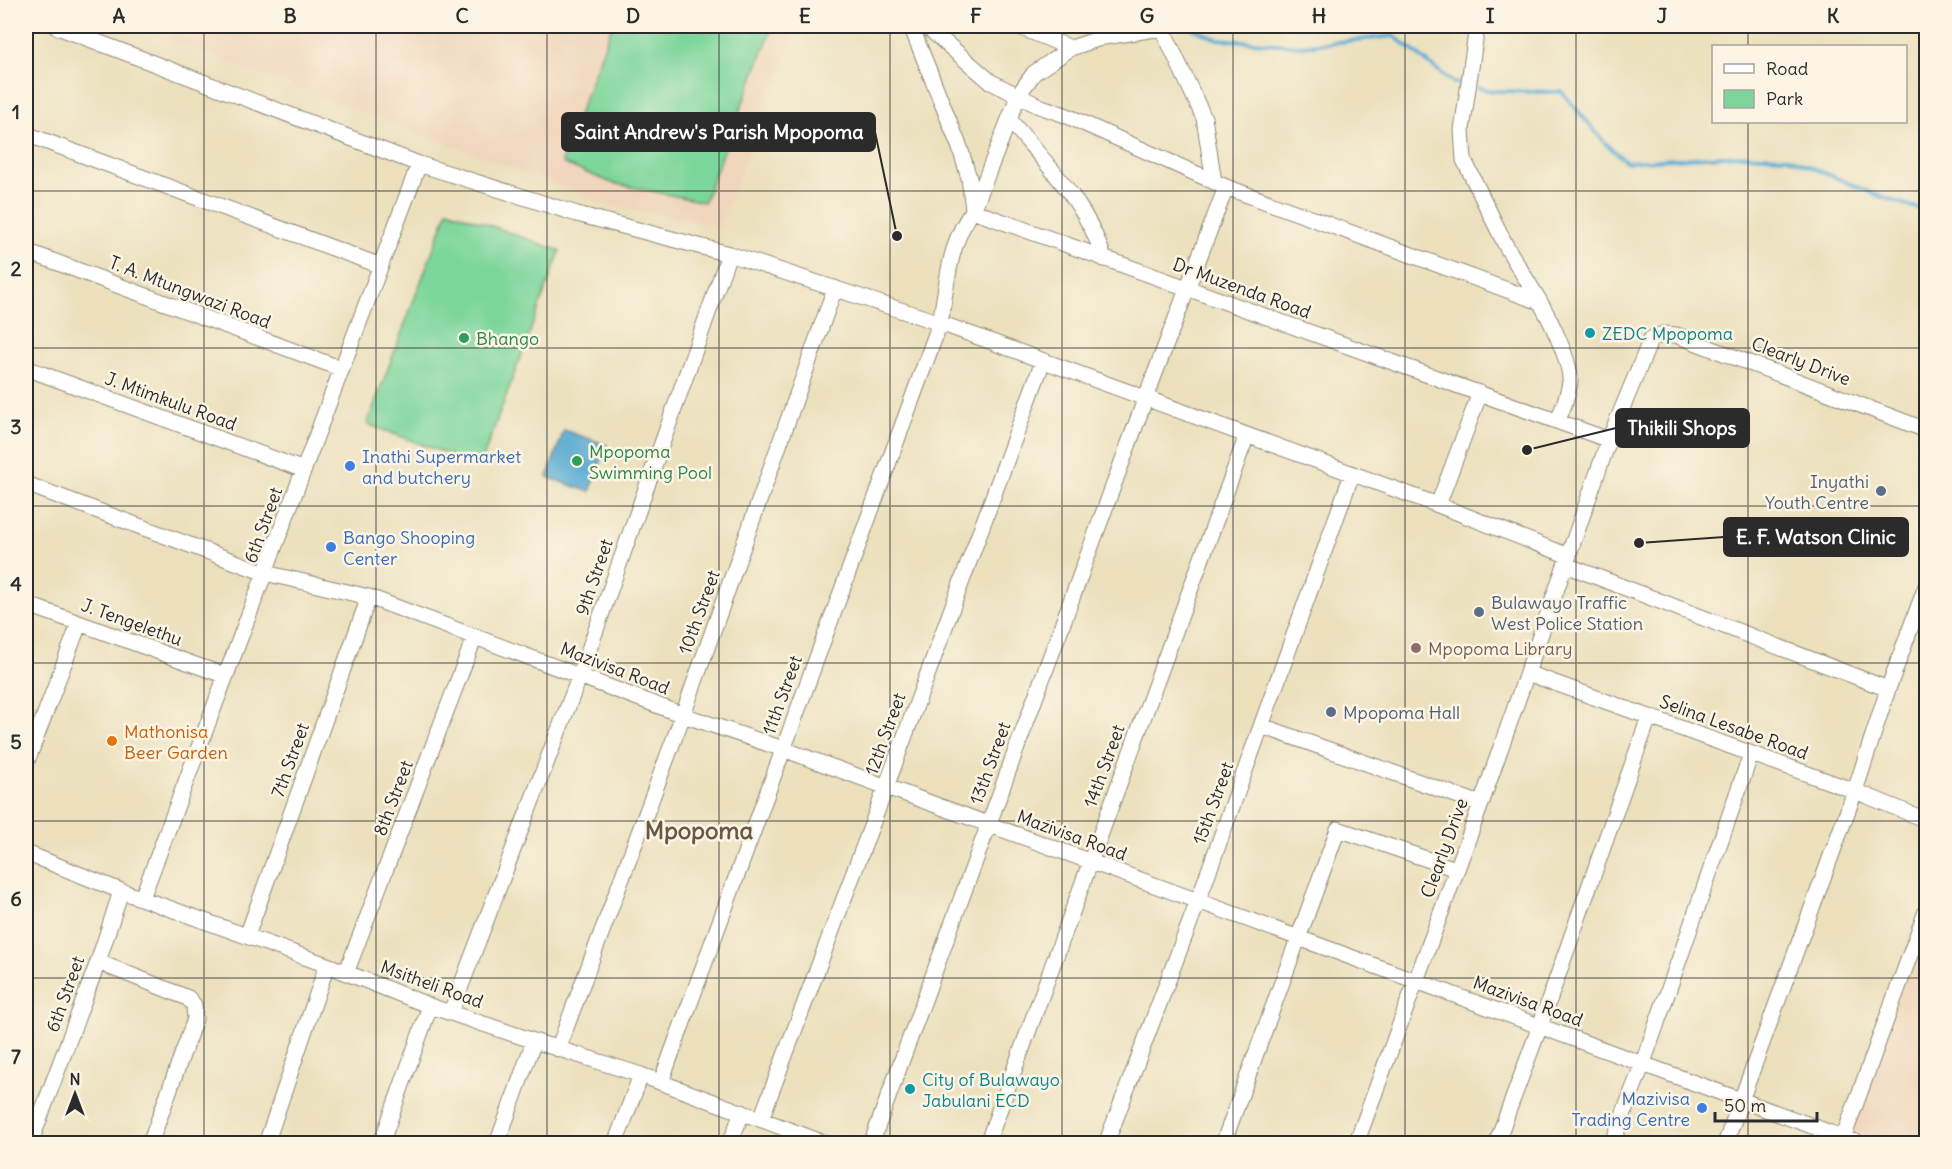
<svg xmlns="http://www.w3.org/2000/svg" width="1952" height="1169" font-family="Delius,sans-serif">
<rect width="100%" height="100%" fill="#fcf5e5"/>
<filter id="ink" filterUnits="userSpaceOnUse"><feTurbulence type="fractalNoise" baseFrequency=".0167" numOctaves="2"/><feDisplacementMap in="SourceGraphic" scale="12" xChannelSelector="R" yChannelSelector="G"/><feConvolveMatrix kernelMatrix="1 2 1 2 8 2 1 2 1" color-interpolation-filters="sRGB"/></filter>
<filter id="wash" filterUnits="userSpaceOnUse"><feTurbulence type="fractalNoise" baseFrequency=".008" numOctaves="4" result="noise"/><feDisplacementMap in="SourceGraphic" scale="24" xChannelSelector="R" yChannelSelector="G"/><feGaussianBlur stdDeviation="1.35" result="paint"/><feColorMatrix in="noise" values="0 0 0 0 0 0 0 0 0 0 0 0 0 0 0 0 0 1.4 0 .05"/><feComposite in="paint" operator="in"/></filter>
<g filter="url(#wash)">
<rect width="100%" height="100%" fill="#ece0bd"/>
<!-- built -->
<path fill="#f0d6bc" d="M 132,26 L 798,26 L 719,226 L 611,205 Z
M 1926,924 L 1926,1143 L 1886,1143 L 1851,1132 Z"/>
<!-- green -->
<path fill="#7cd59b" stroke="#548063" stroke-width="1.5" d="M 612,26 L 773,26 L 704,202 L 612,183 L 562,163 L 566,147 Z
M 448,210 L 560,251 L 480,466 L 367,424 Z"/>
<!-- water -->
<path fill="#56aad2" stroke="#406a7e" stroke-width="1.5" d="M 564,430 L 607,445 L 590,492 L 547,477 Z"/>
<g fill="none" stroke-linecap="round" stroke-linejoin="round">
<!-- stream -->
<path stroke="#56aad2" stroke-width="4" d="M 1187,26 L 1217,39 L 1301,46 L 1394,36 L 1454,83 L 1461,84
M 1478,88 L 1493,91 L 1562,92 L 1605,143 L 1627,162 L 1739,155 L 1787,157 L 1879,196 L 1926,211"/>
</g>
</g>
<g filter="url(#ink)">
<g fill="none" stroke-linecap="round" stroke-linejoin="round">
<defs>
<path id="minor" d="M 55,26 L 419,164 L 577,214 L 729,254 L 940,323 L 1438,505 L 1569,556
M 911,26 L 960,148 L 969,178 L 973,209
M 926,26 L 991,82 L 1039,106 L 1065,115 L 1226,187
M 1017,26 L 1071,48
M 1477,26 L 1462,130 L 1464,160 L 1506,246 L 1540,302
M 1162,28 L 1204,118 L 1214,182
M 1009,119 C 1044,162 1088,204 1104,259
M 26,134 L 381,266
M 973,211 L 1019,94 L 1034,73 L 1071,48 L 1104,37 L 1162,28
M 26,251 L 342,369
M 26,368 L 304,470
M 26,484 L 265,573 L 369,597 L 683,715 L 783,749 L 1861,1144
M 1438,505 L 1480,393
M 1566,565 L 1888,689
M 26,604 L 226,676
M 1527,673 L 1855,791 L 1926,820
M 1262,726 L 1481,804
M 26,764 L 79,624
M 26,853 L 121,891 L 327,965 L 430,1006 L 534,1041 L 641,1075 L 827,1144
M 142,898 L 419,164
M 247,936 L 369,597
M 98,962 L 188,998 L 194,1005 L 195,1019 L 150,1144
M 346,973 L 475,636
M 451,1012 L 580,675 L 729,254
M 558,1049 L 683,715 L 835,288
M 661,1082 L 940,323 C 947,286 949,240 973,211 L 1609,440
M 761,1119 L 886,787 L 1043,361
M 30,1144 L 98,962 L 121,891
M 266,1144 L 327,965
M 381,1144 L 430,1006
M 497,1144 L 534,1041
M 615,1144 L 641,1075
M 730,1144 L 742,1112
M 871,1144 L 1146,397 L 1226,187 L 1540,302 C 1550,319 1571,362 1570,381 C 1569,394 1562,409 1558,421
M 987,1144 L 1247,435
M 1106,1144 L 1198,901 L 1352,474
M 1223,1144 L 1338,829 L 1456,869
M 1356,1144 L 1481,804 L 1609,440 L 1651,339 L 1663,334 L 1676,335 L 1926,430
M 1496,1144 L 1540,1026 L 1649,717
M 1612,1144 L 1643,1063 L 1751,754
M 1725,1144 L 1855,791 L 1888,689 L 1926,586
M 1841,1144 L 1926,911"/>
</defs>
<!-- minor casing -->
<use href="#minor" stroke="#8c8674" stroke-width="17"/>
<!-- minor -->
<use href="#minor" stroke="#fff" stroke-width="15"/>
</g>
</g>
<!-- grid -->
<path fill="none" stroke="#2b2b2b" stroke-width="1.5" stroke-opacity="0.55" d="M 204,26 L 204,1144M 376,26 L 376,1144M 547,26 L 547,1144M 719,26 L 719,1144M 890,26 L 890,1144M 1062,26 L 1062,1144M 1233,26 L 1233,1144M 1405,26 L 1405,1144M 1576,26 L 1576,1144M 1748,26 L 1748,46M 1748,122 L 1748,1144M 26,191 L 1926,191M 26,348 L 1926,348M 26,506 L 1926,506M 26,663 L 1926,663M 26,821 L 1926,821M 26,978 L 1926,978"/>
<!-- markers -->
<g fill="#0f9aa8" stroke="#fcf5e5" stroke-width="2">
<circle cx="1590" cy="333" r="6"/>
<circle cx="910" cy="1089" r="6"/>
</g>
<g fill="#2e9e5b" stroke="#fcf5e5" stroke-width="2">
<circle cx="464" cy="338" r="6"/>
<circle cx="577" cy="461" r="6"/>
</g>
<g fill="#3f7fe0" stroke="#fcf5e5" stroke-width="2">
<circle cx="350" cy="466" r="6"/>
<circle cx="331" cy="547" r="6"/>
<circle cx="1702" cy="1108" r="6"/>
</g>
<g fill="#5c6f8a" stroke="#fcf5e5" stroke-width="2">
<circle cx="1881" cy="491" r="6"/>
<circle cx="1479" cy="612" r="6"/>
<circle cx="1331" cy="712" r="6"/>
</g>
<circle fill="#8d6e63" stroke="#fcf5e5" stroke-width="2" cx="1416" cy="648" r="6"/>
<circle fill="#e8710a" stroke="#fcf5e5" stroke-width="2" cx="112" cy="741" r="6"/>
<g text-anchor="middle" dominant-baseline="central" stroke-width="5" stroke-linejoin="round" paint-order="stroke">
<!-- street labels -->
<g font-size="18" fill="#2b2b2b" stroke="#fcf5e5">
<text transform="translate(1242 288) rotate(20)">Dr Muzenda Road</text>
<text transform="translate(190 292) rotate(21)">T. A. Mtungwazi Road</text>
<text transform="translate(1801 361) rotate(21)">Clearly Drive</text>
<text transform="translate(171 401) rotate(20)">J. Mtimkulu Road</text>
<text transform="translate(263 525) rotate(-70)">6th Street</text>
<text transform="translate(594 577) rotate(-71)">9th Street</text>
<text transform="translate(699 612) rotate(-70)">10th Street</text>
<text transform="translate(132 622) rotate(20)">J. Tengelethu</text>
<text transform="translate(615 668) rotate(21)">Mazivisa Road</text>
<text transform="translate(782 695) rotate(-70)">11th Street</text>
<text transform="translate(1734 727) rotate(20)">Selina Lesabe Road</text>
<text transform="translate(885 734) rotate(-70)">12th Street</text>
<text transform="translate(290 760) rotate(-70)">7th Street</text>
<text transform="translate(990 763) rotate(-70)">13th Street</text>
<text transform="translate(1104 766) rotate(-70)">14th Street</text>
<text transform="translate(393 798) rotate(-69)">8th Street</text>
<text transform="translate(1213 803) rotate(-70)">15th Street</text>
<text transform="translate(1072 835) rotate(20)">Mazivisa Road</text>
<text transform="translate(1444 848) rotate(-70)">Clearly Drive</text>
<text transform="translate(432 984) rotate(20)">Msitheli Road</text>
<text transform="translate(65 994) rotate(-70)">6th Street</text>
<text transform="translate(1528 1001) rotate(20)">Mazivisa Road</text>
</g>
<!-- culture labels -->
<g font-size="18" fill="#0d838f" stroke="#fcf5e5" text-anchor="start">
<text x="1602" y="333">ZEDC Mpopoma</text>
<text x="922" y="1079">City of Bulawayo<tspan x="922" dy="21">Jabulani ECD</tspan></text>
</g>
<!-- leisure labels -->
<g font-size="18" fill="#27864d" stroke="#fcf5e5" text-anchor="start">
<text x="476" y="338">Bhango</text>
<text x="589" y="451">Mpopoma<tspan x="589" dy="21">Swimming Pool</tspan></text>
</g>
<!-- shop labels -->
<g font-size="18" fill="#366cbe" stroke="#fcf5e5" text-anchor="start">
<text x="362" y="456">Inathi Supermarket<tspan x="362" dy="21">and butchery</tspan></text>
<text x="343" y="537">Bango Shooping<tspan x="343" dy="21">Center</tspan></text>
<text x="1690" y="1098" text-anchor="end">Mazivisa<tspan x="1690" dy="21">Trading Centre</tspan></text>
</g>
<!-- service labels -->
<g font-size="18" fill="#4e5e75" stroke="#fcf5e5" text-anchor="start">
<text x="1869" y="481" text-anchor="end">Inyathi<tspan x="1869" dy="21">Youth Centre</tspan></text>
<text x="1491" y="602">Bulawayo Traffic<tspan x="1491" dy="21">West Police Station</tspan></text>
<text x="1343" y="712">Mpopoma Hall</text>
</g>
<!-- education labels -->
<g font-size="18" fill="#785e54" stroke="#fcf5e5" text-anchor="start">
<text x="1428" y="648">Mpopoma Library</text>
</g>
<!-- food labels -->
<g font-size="18" fill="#c56008" stroke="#fcf5e5" text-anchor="start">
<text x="124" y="731">Mathonisa<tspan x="124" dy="21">Beer Garden</tspan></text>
</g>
<!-- district labels -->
<g font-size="24" font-weight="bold" fill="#6a5745" stroke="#fcf5e5">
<text x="699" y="830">Mpopoma</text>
</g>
</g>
<!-- callouts -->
<path fill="none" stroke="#2b2b2b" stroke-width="2" d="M897 236L875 132M1527 450L1616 428M1639 543L1724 537"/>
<g fill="#2b2b2b" stroke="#fcf5e5" stroke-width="2">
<circle cx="897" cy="236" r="6"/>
<circle cx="1527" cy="450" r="6"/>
<circle cx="1639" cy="543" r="6"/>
</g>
<g fill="#2b2b2b" stroke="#2b2b2b" stroke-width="2">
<rect x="562" y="113" width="313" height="38" rx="6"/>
<rect x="1616" y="409" width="133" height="38" rx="6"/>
<rect x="1724" y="518" width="184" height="38" rx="6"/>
</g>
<g font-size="20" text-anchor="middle" font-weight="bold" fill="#fff">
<text x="719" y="139">Saint Andrew's Parish Mpopoma</text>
<text x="1682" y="435">Thikili Shops</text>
<text x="1816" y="544">E. F. Watson Clinic</text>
</g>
<!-- margin -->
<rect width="1952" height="1169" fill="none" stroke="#fcf5e5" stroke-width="66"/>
<!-- legend -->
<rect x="1712" y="45" width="195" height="78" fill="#fcf5e5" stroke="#a8a49b" stroke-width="1.5"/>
<rect x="1724" y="64" width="30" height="9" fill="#ffffff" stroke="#a8a49b" stroke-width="1.5"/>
<text x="1766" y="75" font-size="18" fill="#2b2b2b">Road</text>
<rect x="1724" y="90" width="30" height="18" fill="#7cd59b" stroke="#a8a49b" stroke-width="1.5"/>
<text x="1766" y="105" font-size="18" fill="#2b2b2b">Park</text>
<!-- north arrow -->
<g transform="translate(75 1094)" stroke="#fcf5e5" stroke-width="4.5" paint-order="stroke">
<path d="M0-4.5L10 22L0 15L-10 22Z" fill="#2b2b2b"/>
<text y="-9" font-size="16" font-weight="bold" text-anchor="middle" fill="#2b2b2b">N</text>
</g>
<!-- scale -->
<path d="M1715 1112v9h102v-9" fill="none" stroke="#2b2b2b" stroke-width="3"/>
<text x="1724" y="1112" font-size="18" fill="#2b2b2b" stroke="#fcf5e5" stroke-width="4.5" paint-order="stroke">50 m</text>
<rect x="33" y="33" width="1886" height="1103" fill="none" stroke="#2b2b2b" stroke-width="2"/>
<g font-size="20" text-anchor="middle" font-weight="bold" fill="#2b2b2b">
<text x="119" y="23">A</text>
<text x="290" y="23">B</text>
<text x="462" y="23">C</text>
<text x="633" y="23">D</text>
<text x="805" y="23">E</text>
<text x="976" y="23">F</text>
<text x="1147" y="23">G</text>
<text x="1319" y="23">H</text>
<text x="1490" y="23">I</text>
<text x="1662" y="23">J</text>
<text x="1833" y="23">K</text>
<text x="16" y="119">1</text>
<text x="16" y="276">2</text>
<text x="16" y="434">3</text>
<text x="16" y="591">4</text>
<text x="16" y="749">5</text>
<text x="16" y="906">6</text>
<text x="16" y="1064">7</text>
</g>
</svg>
